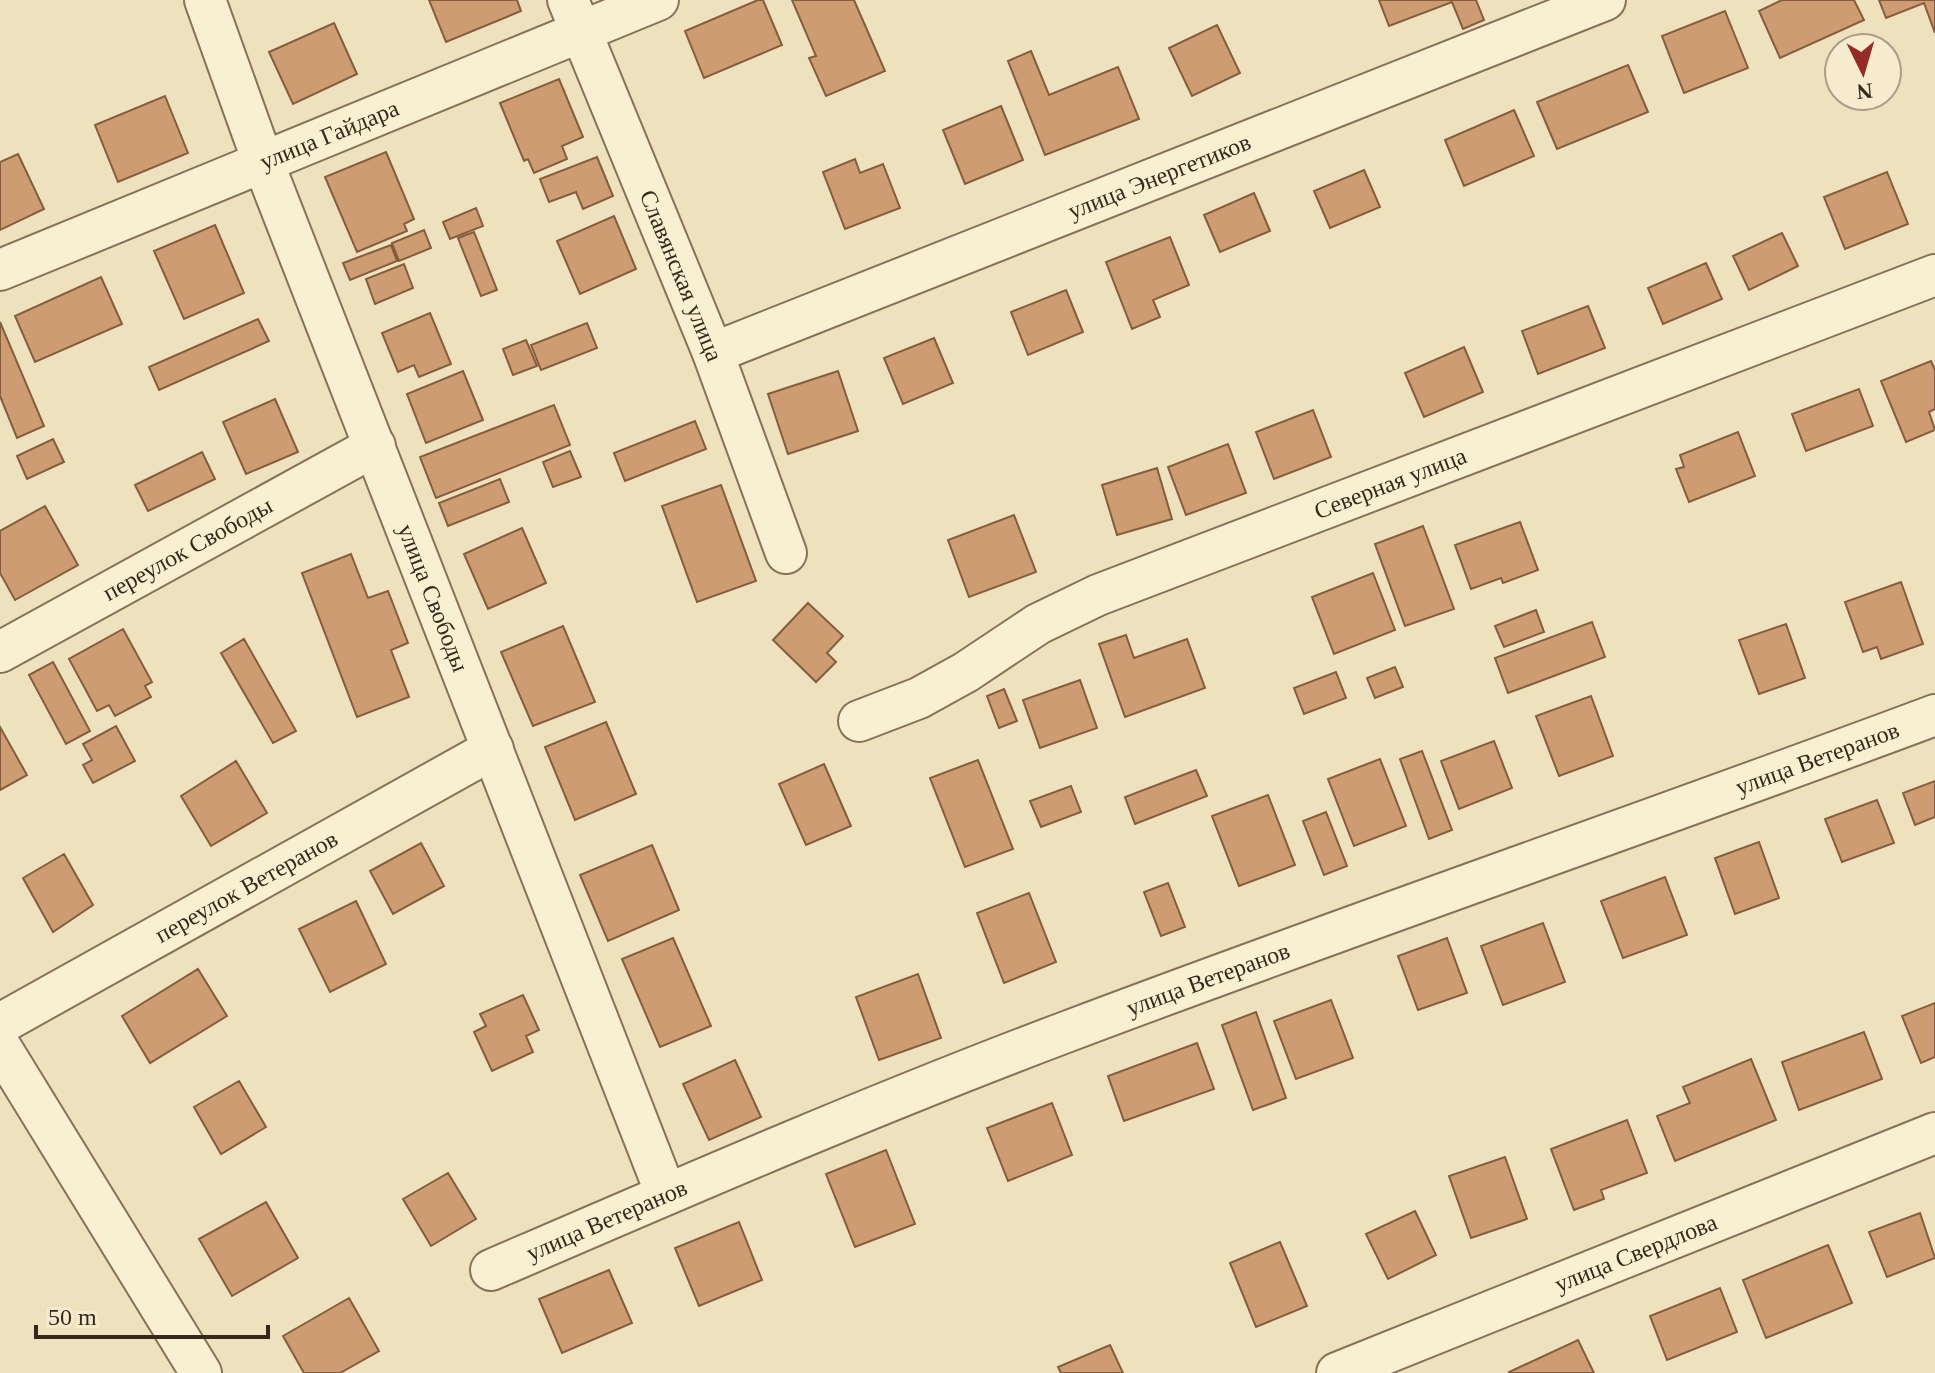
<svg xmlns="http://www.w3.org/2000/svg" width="1935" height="1373" font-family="Georgia,serif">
<rect width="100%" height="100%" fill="#eee2be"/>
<!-- building -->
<path fill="#cd9c73" stroke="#865d3c" stroke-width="2" d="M 429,0 L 517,0 L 521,11 L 446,42 Z
M 758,0 L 763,0 L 782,45 L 704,78 L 685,31 Z
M 792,0 L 854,0 L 885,71 L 826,96 L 809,58 L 816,56 Z
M 1379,0 L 1476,0 L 1484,20 L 1463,29 L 1452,2 L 1389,26 Z
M 1782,0 L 1854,0 L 1864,20 L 1780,58 L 1759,11 Z
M 1879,0 L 1935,0 L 1935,33 L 1924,3 L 1886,18 Z
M 1725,11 L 1748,68 L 1684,93 L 1662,36 Z
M 334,23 L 357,74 L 293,104 L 269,52 Z
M 1217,25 L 1240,73 L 1192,96 L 1169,48 Z
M 1031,51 L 1049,95 L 1118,67 L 1139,119 L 1045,155 L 1008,61 Z
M 1628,65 L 1648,112 L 1557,149 L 1537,102 Z
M 559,79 L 583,137 L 562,146 L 567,159 L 534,173 L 528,159 L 524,161 L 500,103 Z
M 165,96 L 188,153 L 118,182 L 95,125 Z
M 1001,106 L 1023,160 L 965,184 L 943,130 Z
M 1514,110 L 1534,156 L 1464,186 L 1445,140 Z
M 386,152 L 414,219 L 404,224 L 407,231 L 357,252 L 325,177 Z
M 18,154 L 44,209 L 0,230 L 0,162 Z
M 597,157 L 613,196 L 583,209 L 576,192 L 549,202 L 540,179 Z
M 855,159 L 860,173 L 883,164 L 900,208 L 845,229 L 823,172 Z
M 1364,170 L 1380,207 L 1330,228 L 1314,191 Z
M 1887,172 L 1908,224 L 1845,249 L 1824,197 Z
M 1254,193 L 1270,231 L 1220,252 L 1204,215 Z
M 476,208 L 483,226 L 450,239 L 443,222 Z
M 614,216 L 636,269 L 580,294 L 557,241 Z
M 215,225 L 244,293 L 184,319 L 154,251 Z
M 424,230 L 431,248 L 399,261 L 392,243 Z
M 474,232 L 497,290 L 481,296 L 458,238 Z
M 1782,233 L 1798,266 L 1749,290 L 1733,256 Z
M 1170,237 L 1189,285 L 1153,300 L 1160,317 L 1132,329 L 1106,262 Z
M 391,245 L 397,261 L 350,280 L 343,263 Z
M 1706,263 L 1722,299 L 1663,324 L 1648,288 Z
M 404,264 L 413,288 L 375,304 L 366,279 Z
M 101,277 L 122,324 L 35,362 L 15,316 Z
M 1066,290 L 1083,332 L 1028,355 L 1011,312 Z
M 1588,306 L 1605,348 L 1538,374 L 1522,331 Z
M 430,313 L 451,364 L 419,377 L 414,365 L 398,372 L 382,333 Z
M 258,319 L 269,341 L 159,390 L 149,367 Z
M 0,322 L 44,426 L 17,438 L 0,396 Z
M 587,323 L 597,348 L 541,370 L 531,345 Z
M 934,338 L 953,383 L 903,404 L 884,358 Z
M 526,340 L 537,366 L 513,375 L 503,349 Z
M 1464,347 L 1483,392 L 1424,417 L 1405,373 Z
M 1931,361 L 1935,370 L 1935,409 L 1929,412 L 1935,430 L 1906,442 L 1881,381 Z
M 463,371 L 483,420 L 426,443 L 407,394 Z
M 838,371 L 858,431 L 788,454 L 768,394 Z
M 1859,389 L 1873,426 L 1806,451 L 1792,414 Z
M 275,399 L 298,452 L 246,474 L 223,422 Z
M 554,405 L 570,445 L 436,498 L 420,457 Z
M 1313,410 L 1331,457 L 1274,479 L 1256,432 Z
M 695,421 L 706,449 L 625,481 L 614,453 Z
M 1738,432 L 1755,476 L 1689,502 L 1676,469 L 1684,467 L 1680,455 Z
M 53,439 L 64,462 L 27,479 L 17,456 Z
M 1228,444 L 1246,493 L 1186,515 L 1168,467 Z
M 570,451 L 581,477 L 553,487 L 543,462 Z
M 202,452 L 215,479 L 148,511 L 135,485 Z
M 1157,468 L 1172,519 L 1117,535 L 1102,485 Z
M 500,479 L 509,502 L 448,526 L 439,503 Z
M 721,485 L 756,581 L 697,602 L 662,506 Z
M 45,506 L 78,565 L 15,600 L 0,573 L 0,531 Z
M 1014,515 L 1036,572 L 969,597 L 948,540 Z
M 1520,522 L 1538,570 L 1503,583 L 1501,578 L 1471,589 L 1455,545 Z
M 1423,526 L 1454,609 L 1405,626 L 1375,544 Z
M 522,528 L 546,583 L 488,609 L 464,554 Z
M 351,554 L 368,598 L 388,591 L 408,643 L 391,650 L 409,697 L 357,717 L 302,573 Z
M 1373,573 L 1395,630 L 1334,654 L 1312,597 Z
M 1901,582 L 1923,644 L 1881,659 L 1877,647 L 1863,652 L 1845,602 Z
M 808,603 L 843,636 L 827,653 L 836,662 L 816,682 L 773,640 Z
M 1536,610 L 1544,632 L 1504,647 L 1495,626 Z
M 1592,622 L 1605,657 L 1508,693 L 1495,658 Z
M 1786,624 L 1805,678 L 1759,694 L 1739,640 Z
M 563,626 L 595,702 L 533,726 L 501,652 Z
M 123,629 L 152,682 L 145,686 L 151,697 L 115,716 L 109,705 L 97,711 L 69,659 Z
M 1126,635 L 1134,658 L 1187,639 L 1205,688 L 1125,717 L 1099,644 Z
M 244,639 L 296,731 L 273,743 L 221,653 Z
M 53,662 L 90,731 L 66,744 L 29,675 Z
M 1395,667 L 1403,687 L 1375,698 L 1367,678 Z
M 1336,672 L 1346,698 L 1304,714 L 1294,688 Z
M 1080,680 L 1097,728 L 1040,748 L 1023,700 Z
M 1004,689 L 1017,721 L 999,728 L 987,696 Z
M 1591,696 L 1613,756 L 1559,776 L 1536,716 Z
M 606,722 L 636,794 L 575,820 L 545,747 Z
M 116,726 L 135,761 L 93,783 L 83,765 L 92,760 L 83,744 Z
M 0,727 L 27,775 L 0,790 Z
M 1494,741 L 1512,788 L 1459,809 L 1441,761 Z
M 1422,751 L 1452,830 L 1429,839 L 1400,759 Z
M 1380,759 L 1406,826 L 1354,846 L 1328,779 Z
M 978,760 L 1013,849 L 965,867 L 930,778 Z
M 236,761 L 267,813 L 211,846 L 181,796 Z
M 824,764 L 851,826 L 806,845 L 779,784 Z
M 1196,770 L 1207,796 L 1135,824 L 1125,797 Z
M 1935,781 L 1935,817 L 1915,825 L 1903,793 Z
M 1071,786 L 1081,812 L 1041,827 L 1030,801 Z
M 1268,795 L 1295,865 L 1239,886 L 1212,816 Z
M 1877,800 L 1894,843 L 1842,862 L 1825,819 Z
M 1326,812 L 1347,866 L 1324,875 L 1303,821 Z
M 1759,842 L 1779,898 L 1735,914 L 1715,858 Z
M 421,843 L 444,886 L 393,914 L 370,871 Z
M 652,845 L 679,910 L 608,941 L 580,875 Z
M 64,854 L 93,905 L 53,932 L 23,878 Z
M 1665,877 L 1687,935 L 1623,958 L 1601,901 Z
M 1168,883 L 1185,927 L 1161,936 L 1144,892 Z
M 1029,893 L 1056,962 L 1004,983 L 977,913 Z
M 356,901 L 386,964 L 330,992 L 299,929 Z
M 1543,923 L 1565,982 L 1503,1005 L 1481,946 Z
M 673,938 L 711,1026 L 660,1047 L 622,959 Z
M 1447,938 L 1467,993 L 1418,1010 L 1398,956 Z
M 198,969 L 227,1016 L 150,1063 L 122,1016 Z
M 918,974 L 941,1038 L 879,1060 L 856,997 Z
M 523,995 L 539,1030 L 526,1036 L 533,1052 L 492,1071 L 474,1032 L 486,1026 L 480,1014 Z
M 1331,1000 L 1353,1058 L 1296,1079 L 1274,1021 Z
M 1935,1003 L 1935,1057 L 1921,1063 L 1902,1016 Z
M 1256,1012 L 1286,1098 L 1253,1110 L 1222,1025 Z
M 1864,1032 L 1882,1079 L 1799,1110 L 1782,1062 Z
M 1197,1043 L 1214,1089 L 1124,1121 L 1108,1076 Z
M 1751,1059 L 1776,1120 L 1675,1161 L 1657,1116 L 1690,1103 L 1683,1087 Z
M 735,1060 L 761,1117 L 709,1140 L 683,1084 Z
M 239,1081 L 266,1127 L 221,1154 L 194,1107 Z
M 1052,1103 L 1072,1155 L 1008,1181 L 987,1128 Z
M 1627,1120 L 1647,1173 L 1601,1190 L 1604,1199 L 1574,1210 L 1551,1149 Z
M 886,1150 L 915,1224 L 855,1247 L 826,1174 Z
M 1505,1157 L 1527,1219 L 1471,1238 L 1449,1176 Z
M 448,1173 L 476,1219 L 431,1246 L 403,1199 Z
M 266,1202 L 298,1258 L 232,1296 L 199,1239 Z
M 1415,1211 L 1436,1255 L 1388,1279 L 1366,1234 Z
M 1920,1213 L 1935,1258 L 1887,1277 L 1869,1232 Z
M 739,1222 L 762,1280 L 699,1306 L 675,1248 Z
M 1280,1242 L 1307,1306 L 1256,1327 L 1230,1263 Z
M 1828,1245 L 1852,1303 L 1766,1338 L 1743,1280 Z
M 609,1270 L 632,1323 L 562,1353 L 539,1299 Z
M 1720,1288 L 1737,1332 L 1667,1360 L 1650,1316 Z
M 349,1298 L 379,1351 L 340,1373 L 304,1373 L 283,1336 Z
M 1578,1340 L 1594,1373 L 1510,1373 L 1509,1372 Z
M 1110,1345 L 1123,1373 L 1061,1373 L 1058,1367 Z"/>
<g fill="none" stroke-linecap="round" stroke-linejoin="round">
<defs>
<g id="minor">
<path id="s1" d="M 205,0 L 263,162 L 666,1194"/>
<path id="s2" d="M 568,0 L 713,353 L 786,553"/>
<path id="s3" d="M 0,270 L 658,0"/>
<path id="s4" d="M 713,353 L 1605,0"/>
<path id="s5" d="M 0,652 L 375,446"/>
<path id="s6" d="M 859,721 L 919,698 L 966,672 L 1038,624 L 1098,595 L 1935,275"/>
<path id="s7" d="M 0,1024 L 493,749"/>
<path d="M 0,1046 L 201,1373"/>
<path id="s8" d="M 491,1270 C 681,1188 872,1105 1066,1032 C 1354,923 1646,823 1935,715"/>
<path id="s9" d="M 1337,1373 L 1935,1133"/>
</g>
</defs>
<!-- minor casing -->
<use href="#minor" stroke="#867257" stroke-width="44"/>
<!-- minor -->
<use href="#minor" stroke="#f9efd1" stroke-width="40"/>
</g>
<g text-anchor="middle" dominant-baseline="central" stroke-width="8" stroke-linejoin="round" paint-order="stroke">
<!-- street labels -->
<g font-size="24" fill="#36291b" stroke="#f6eccd">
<text stroke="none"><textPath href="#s3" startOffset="356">улица Гайдара</textPath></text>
<text stroke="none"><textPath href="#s4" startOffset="480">улица Энергетиков</textPath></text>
<text stroke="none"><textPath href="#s2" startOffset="298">Славянская улица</textPath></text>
<text stroke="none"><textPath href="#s6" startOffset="584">Северная улица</textPath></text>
<text stroke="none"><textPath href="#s5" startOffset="214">переулок Свободы</textPath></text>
<text stroke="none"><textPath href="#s1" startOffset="640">улица Свободы</textPath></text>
<text stroke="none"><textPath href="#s8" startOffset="1422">улица Ветеранов</textPath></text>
<text stroke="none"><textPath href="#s7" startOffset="282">переулок Ветеранов</textPath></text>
<text stroke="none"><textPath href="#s8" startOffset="774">улица Ветеранов</textPath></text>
<text stroke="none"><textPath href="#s8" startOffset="126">улица Ветеранов</textPath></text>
<text stroke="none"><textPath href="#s9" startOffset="322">улица Свердлова</textPath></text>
</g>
</g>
<!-- north arrow -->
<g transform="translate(1863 72) rotate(175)"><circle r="38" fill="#f6eccd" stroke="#a99e86" stroke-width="2"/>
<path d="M0-6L14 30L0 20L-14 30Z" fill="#962a26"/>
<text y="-12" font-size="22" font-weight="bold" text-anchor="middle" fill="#36291b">N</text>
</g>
<!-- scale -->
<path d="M36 1325v12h232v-12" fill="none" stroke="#36291b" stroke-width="4"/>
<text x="48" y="1325" font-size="24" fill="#36291b" stroke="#f6eccd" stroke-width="6" paint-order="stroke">50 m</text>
</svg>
